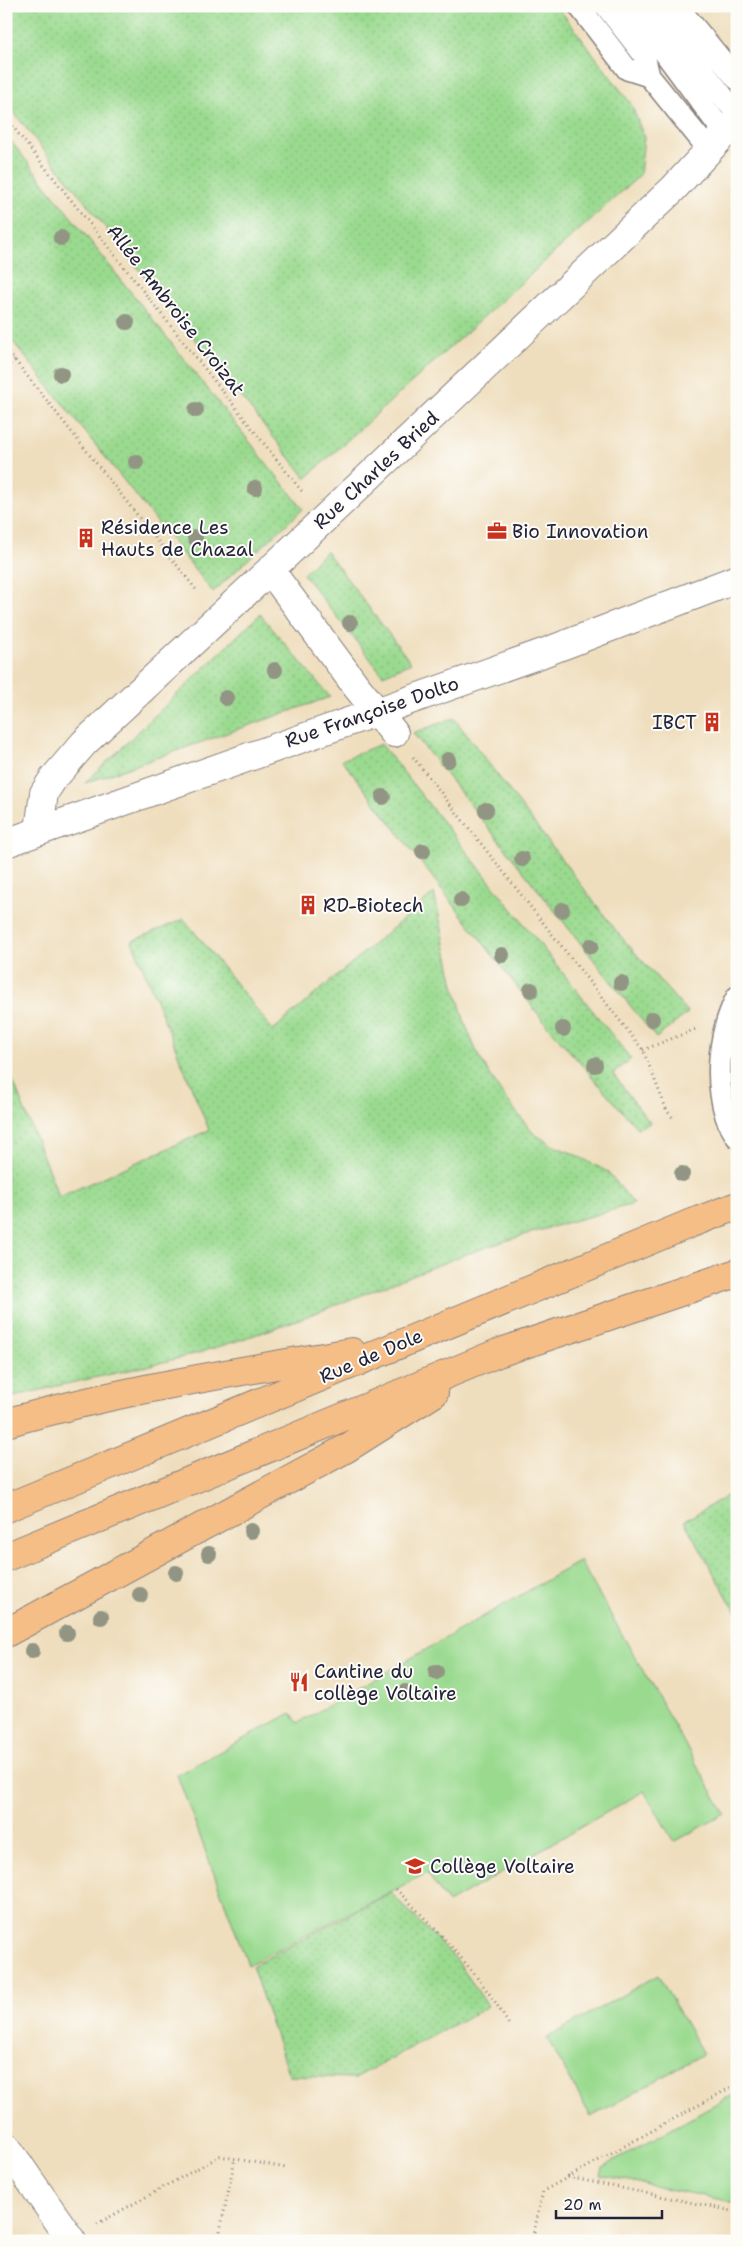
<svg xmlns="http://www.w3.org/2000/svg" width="743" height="2247" font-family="'Shantell Sans',sans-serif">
<defs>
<pattern id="grass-dots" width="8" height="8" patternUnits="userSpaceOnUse" patternTransform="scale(1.25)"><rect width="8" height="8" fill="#9ada8f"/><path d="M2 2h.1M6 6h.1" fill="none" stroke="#84bb7c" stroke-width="1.8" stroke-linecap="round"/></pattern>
</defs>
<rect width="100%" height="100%" fill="#fdfcf7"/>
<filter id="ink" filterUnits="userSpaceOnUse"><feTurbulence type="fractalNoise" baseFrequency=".02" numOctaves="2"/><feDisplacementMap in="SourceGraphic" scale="10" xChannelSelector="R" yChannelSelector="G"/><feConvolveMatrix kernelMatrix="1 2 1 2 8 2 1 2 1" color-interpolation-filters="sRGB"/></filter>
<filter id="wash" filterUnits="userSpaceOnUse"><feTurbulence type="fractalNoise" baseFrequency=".0096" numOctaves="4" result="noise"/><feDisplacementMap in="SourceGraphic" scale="20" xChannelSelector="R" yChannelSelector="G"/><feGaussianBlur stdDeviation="1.12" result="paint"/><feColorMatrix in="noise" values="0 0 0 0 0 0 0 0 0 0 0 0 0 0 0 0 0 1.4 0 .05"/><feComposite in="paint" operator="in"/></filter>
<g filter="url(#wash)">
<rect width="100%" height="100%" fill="#efdebd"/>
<!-- grass -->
<path fill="url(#grass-dots)" stroke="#5e7e65" d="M 14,6 L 557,6 L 631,104 L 644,137 L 640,175 L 306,478 L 6,103 L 6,12 Z
M 6,135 L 303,509 L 213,592 L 6,333 Z
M 326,551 L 411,663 L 383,675 L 303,574 Z
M 260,614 L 330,697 L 85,783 Z
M 454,718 L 617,932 L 688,1013 L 656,1038 L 413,733 Z
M 381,744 L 631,1059 L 613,1074 L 650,1123 L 637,1128 L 545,1023 L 342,760 Z
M 434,893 L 454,985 L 466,1026 L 478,1055 L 500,1091 L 533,1133 L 554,1146 L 572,1153 L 608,1172 L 634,1204 C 577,1220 519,1235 464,1255 C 379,1287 295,1324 208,1350 C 142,1370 73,1380 6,1399 L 6,1063 L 59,1197 L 209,1130 L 132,941 L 184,919 L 273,1030 Z
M 737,1490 L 737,1614 L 684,1521 Z
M 391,1893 L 456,1959 L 488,2006 L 355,2078 L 289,2076 L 252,1966 Z"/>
<!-- green -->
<path fill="#9ada8f" stroke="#5e7e65" d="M 580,1561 L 725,1814 L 674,1842 L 644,1791 L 448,1903 L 427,1873 L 248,1965 L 177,1775 L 291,1713 L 298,1723 Z
M 658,1975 L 703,2054 L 591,2117 L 547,2038 Z
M 737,2093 L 737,2203 L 600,2175 L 602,2167 Z"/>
</g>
<g filter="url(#ink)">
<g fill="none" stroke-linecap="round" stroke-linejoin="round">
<defs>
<path id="lane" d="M 579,6 L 627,69 L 649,76
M 606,6 L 644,55 L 649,76 L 709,150
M 630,6 L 724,133
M 652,6 L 737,114
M 677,6 L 737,79
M 737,997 C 719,1032 714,1078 726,1116 C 728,1123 733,1130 737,1137"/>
<path id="street" d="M 270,570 L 356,686 L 394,733
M 39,830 L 44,793 L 53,779 L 84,743 L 270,570 L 673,189 L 737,120
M 6,843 L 543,653 L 737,579
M 6,2146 L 72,2241"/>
<path id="primary" d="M 6,1423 C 120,1390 236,1372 352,1352
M 6,1508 L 689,1224 L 737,1206
M 6,1557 L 498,1353 L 737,1273
M 6,1633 L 347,1448 L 434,1393"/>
</defs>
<!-- lane casing -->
<use href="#lane" stroke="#88807c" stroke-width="24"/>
<!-- street casing -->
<use href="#street" stroke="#88807c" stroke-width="30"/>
<!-- primary casing -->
<use href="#primary" stroke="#88807c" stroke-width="30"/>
<!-- path -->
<path stroke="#88807c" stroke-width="3" stroke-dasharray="1 4" stroke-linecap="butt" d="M 6,118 L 304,494
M 6,349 L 198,592
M 6,367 L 15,360
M 413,757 L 643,1050 L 667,1111 L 673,1118
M 643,1050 L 696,1029
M 396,1889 C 435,1928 483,1977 509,2025
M 568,2177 L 737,2212
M 97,2224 L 220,2156 L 286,2168
M 533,2237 L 543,2191 L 737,2084
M 218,2241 L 235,2158"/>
<!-- lane -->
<use href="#lane" stroke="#fff" stroke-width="21"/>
<!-- street -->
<use href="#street" stroke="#fff" stroke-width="28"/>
<!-- primary -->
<use href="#primary" stroke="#f6be87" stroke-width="28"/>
</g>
<!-- trees -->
<g fill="#929583">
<circle cx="61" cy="238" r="8"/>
<circle cx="127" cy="322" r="8"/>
<circle cx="61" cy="374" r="8"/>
<circle cx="196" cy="410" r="8"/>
<circle cx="136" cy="462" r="8"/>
<circle cx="255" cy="488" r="8"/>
<circle cx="195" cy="538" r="8"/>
<circle cx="350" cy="623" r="8"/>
<circle cx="275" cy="670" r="8"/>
<circle cx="226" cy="698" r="8"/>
<circle cx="448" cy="760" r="8"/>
<circle cx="383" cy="797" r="8"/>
<circle cx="486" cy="810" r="8"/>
<circle cx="423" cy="851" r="8"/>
<circle cx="522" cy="859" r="8"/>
<circle cx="461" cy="900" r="8"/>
<circle cx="562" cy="910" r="8"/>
<circle cx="591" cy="946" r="8"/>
<circle cx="502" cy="955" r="8"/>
<circle cx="621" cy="983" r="8"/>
<circle cx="531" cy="990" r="8"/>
<circle cx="652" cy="1019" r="8"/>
<circle cx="563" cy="1029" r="8"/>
<circle cx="595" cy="1065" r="8"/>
<circle cx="682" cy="1174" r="8"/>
<circle cx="251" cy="1531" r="8"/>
<circle cx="209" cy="1554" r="8"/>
<circle cx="176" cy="1573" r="8"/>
<circle cx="140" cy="1595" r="8"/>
<circle cx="101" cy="1617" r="8"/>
<circle cx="67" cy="1633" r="8"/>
<circle cx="32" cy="1651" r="8"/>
<circle cx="436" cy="1672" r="8"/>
<circle cx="405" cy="1692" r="8"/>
</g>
</g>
<!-- icons -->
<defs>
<symbol id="office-bare" viewBox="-9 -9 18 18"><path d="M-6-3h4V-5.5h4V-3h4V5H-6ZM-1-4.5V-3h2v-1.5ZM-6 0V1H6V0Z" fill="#c8321e" stroke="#fdfcf7" stroke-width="2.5" paint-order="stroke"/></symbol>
<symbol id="building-bare" viewBox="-9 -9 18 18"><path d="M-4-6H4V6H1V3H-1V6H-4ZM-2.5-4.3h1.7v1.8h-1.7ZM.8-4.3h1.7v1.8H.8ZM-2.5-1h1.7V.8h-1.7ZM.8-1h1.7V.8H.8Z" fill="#c8321e" stroke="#fdfcf7" stroke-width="2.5" paint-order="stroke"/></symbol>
<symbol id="restaurant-bare" viewBox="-9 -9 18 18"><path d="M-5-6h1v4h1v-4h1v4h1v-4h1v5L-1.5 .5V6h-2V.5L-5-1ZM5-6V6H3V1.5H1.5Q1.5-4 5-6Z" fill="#c8321e" stroke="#fdfcf7" stroke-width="2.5" paint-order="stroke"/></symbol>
<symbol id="school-bare" viewBox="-9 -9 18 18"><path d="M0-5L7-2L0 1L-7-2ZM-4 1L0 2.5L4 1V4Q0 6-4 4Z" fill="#c8321e" stroke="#fdfcf7" stroke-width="2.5" paint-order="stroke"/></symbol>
</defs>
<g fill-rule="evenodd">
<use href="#office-bare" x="483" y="517" width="28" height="28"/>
<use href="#building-bare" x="72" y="524" width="28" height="28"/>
<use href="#building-bare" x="698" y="708" width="28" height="28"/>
<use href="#building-bare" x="294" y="891" width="28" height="28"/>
<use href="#restaurant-bare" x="285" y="1668" width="28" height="28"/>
<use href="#school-bare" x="401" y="1852" width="28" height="28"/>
</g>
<g text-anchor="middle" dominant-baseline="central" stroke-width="4" stroke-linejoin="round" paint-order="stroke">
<!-- street labels -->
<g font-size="19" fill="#22223b" stroke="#fdfcf7">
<text transform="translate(176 310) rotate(52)">Allée Ambroise Croizat</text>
<text transform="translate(376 470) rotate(-43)">Rue Charles Bried</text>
<text transform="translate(372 712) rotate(-19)">Rue Françoise Dolto</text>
<text transform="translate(371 1356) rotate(-23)">Rue de Dole</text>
</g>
<!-- poi labels -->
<g font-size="19" fill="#22223b" stroke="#fdfcf7" text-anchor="start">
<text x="101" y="527">Résidence Les<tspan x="101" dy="22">Hauts de Chazal</tspan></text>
<text x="512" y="531">Bio Innovation</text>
<text x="697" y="722" text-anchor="end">IBCT</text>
<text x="323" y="905">RD-Biotech</text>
<text x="314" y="1671">Cantine du<tspan x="314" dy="22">collège Voltaire</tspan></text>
<text x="430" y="1866">Collège Voltaire</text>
</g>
</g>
<!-- margin -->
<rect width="743" height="2247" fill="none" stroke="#fdfcf7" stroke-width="25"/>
<!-- scale -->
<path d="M556 2210v8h106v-8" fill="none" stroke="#22223b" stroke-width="2.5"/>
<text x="563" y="2210" font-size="15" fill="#22223b" stroke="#fdfcf7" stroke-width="4" paint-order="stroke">20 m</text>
</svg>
